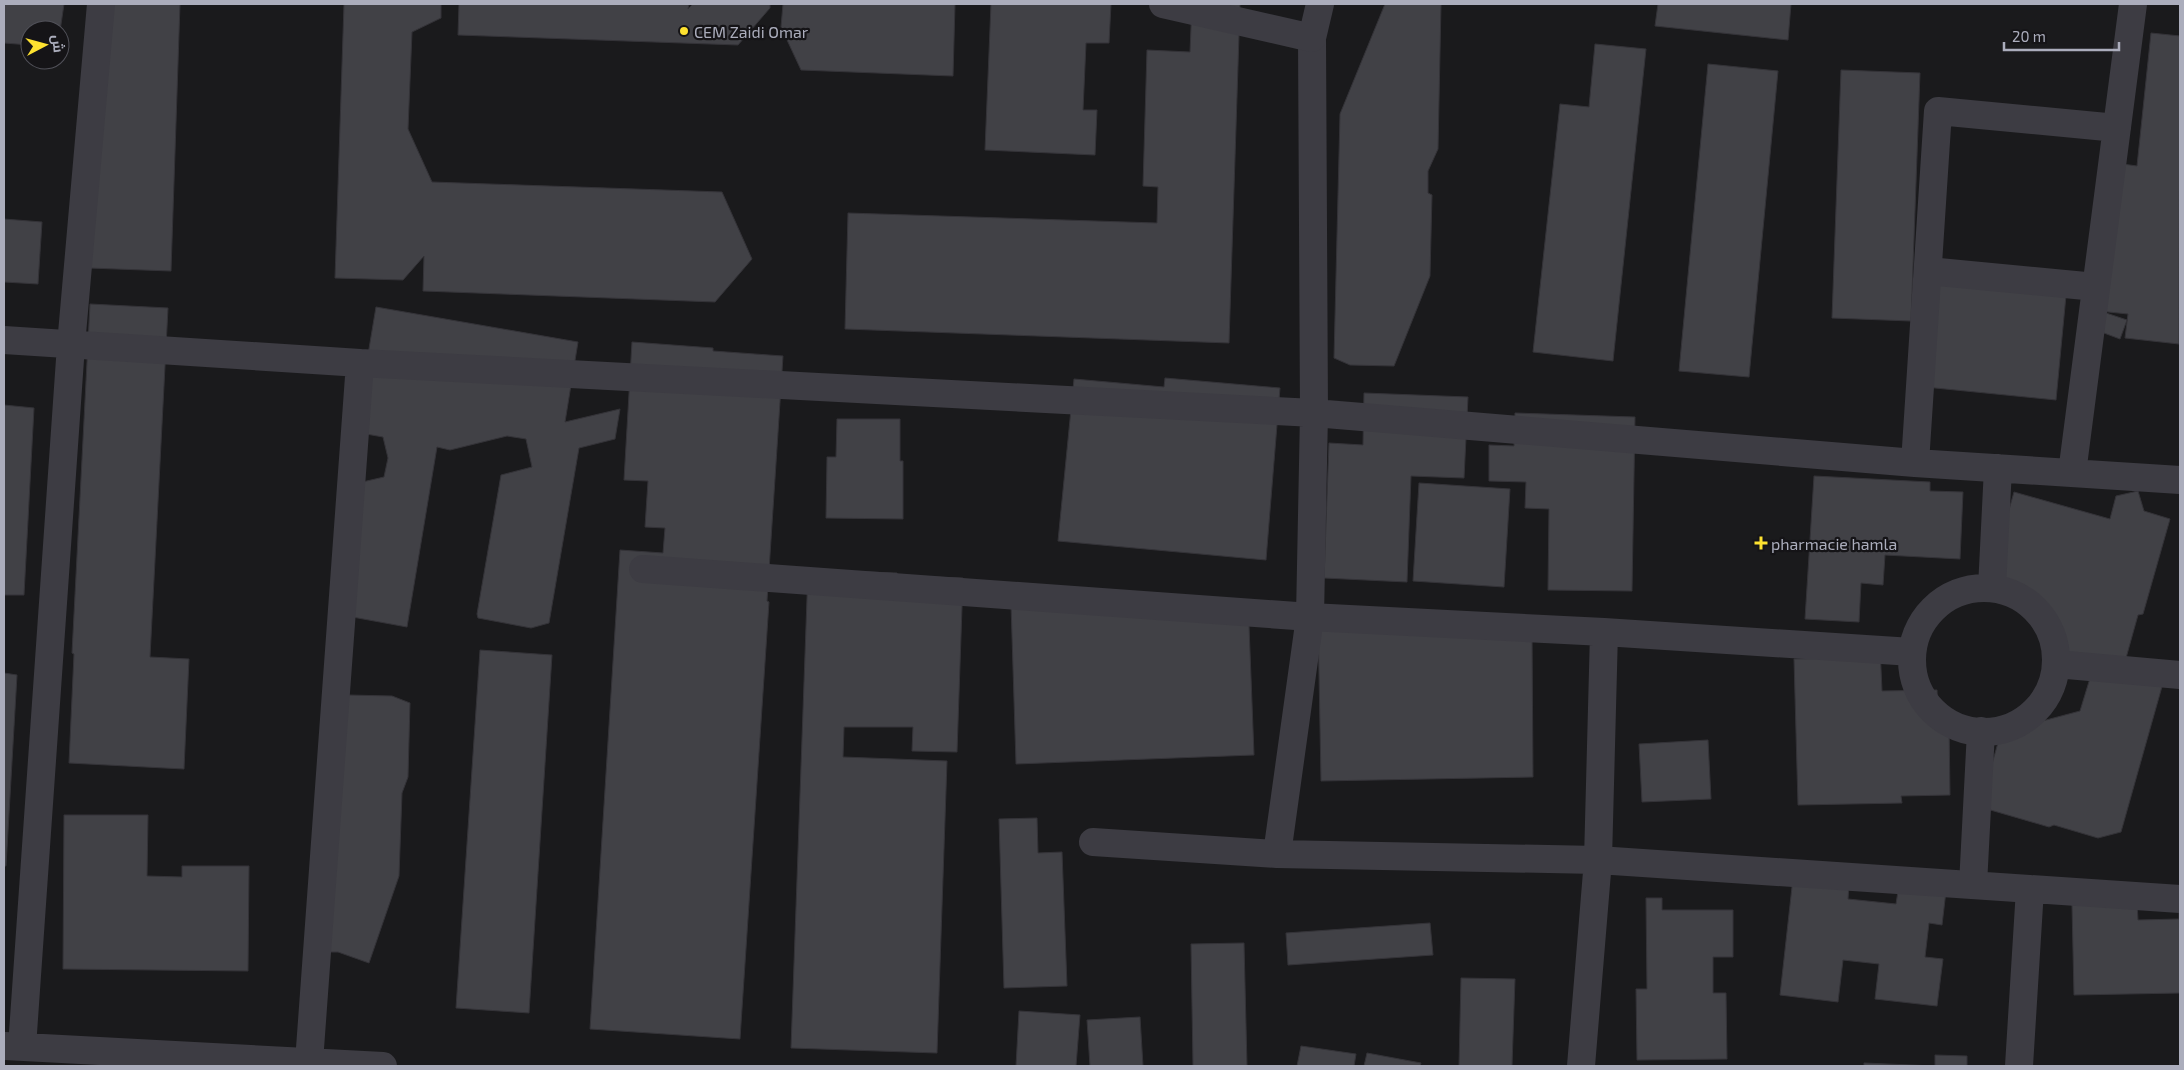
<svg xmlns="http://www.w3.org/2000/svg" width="2184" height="1070" font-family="'Exo 2',Cairo,sans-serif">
<rect width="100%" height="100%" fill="#1a1a1c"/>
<!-- building -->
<path fill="#414146" stroke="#343338" d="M 4,4 L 64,4 L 60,31 L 30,30 L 30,45 L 4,43 Z
M 99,4 L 180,4 L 171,271 L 89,268 Z
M 344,4 L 441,4 L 441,18 L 412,32 L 408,129 L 432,182 L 722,192 L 752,259 L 715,302 L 423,291 L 424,256 L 403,280 L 335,278 Z
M 459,4 L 689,4 L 688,9 L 693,4 L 770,4 L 770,8 L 738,45 L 458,35 Z
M 783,4 L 955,4 L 953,76 L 801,70 L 781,27 Z
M 991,4 L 1111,4 L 1109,43 L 1086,43 L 1083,110 L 1097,110 L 1095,155 L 985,150 Z
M 1192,4 L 1240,4 L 1229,343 L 845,329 L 848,213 L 1157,223 L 1158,187 L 1143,186 L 1147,50 L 1190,52 Z
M 1385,4 L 1441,4 L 1438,149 L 1428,171 L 1428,193 L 1432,195 L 1430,276 L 1394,366 L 1350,365 L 1334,358 L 1340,114 Z
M 1658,4 L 1791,4 L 1788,40 L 1655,26 Z
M 2151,33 L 2180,36 L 2179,344 L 2125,338 L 2128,314 L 2099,311 L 2115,163 L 2137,166 Z
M 1595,44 L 1646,49 L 1613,361 L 1533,352 L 1560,104 L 1589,107 Z
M 1708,64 L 1778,71 L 1749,377 L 1679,371 Z
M 1841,70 L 1920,73 L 1911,321 L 1832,318 Z
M 4,219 L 42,222 L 38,284 L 4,282 Z
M 1926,271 L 2067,285 L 2056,400 L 1915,386 Z
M 90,304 L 168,308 L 150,657 L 189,659 L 184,769 L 69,763 L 74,654 L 72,653 Z
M 376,307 L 578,342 L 565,422 L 620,409 L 615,439 L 579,448 L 549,623 L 531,628 L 478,618 L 477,614 L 501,475 L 532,467 L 526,439 L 507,436 L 450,450 L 437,447 L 407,627 L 336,614 L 358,483 L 384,477 L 388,458 L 383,437 L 355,432 Z
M 2103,312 L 2127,320 L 2120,339 L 2096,330 Z
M 632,342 L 713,348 L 713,351 L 783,356 L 767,601 L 769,602 L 740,1039 L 590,1029 L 620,550 L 663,553 L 665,528 L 645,527 L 648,481 L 624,480 Z
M 1165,378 L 1280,388 L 1266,560 L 1058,541 L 1074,379 L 1164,387 Z
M 1364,393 L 1468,397 L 1464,478 L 1411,476 L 1407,582 L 1324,578 L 1329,443 L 1363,445 Z
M 4,405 L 34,408 L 24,595 L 4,595 Z
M 1515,413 L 1635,417 L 1632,591 L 1548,590 L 1549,509 L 1525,508 L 1526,482 L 1489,481 L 1489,445 L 1514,446 Z
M 837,419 L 900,419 L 900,461 L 903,461 L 903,519 L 826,518 L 827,457 L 836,457 Z
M 1814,476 L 1930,482 L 1930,491 L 1963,492 L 1960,559 L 1885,555 L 1883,585 L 1861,583 L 1859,622 L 1805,619 Z
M 1419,483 L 1510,489 L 1504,587 L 1413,581 Z
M 2138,491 L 2144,511 L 2170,519 L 2143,614 L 2138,615 L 2126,658 L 2163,683 L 2121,832 L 2098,838 L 2054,825 L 2049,827 L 1987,809 L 1983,796 L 2001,732 L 2080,711 L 2091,675 L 2056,654 L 2045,609 L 1986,592 L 2014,492 L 2110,519 L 2116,496 Z
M 808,570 L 897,573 L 897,576 L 963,578 L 957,752 L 912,751 L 913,727 L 844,727 L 843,757 L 947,761 L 937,1053 L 791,1048 Z
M 1248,600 L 1254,755 L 1016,764 L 1011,604 Z
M 1318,619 L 1532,632 L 1533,777 L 1321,781 Z
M 1880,647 L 1882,691 L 1937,690 L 1938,721 L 1949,721 L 1950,795 L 1901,796 L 1902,803 L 1798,805 L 1794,659 L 1840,658 Z
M 480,650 L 552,655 L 529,1013 L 456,1008 Z
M 4,673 L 17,675 L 6,866 L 4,866 Z
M 348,695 L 392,696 L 410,703 L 408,777 L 402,793 L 399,876 L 369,963 L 338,952 L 325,952 Z
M 1708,740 L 1711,799 L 1642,802 L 1639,744 Z
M 64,815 L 148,815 L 147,876 L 182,877 L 182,866 L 249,866 L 248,971 L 63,969 Z
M 1037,818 L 1038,853 L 1062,852 L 1067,986 L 1004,988 L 999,819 Z
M 1793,878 L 1849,885 L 1848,899 L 1896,904 L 1899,885 L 1946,891 L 1942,925 L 1929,923 L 1925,957 L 1943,959 L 1937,1006 L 1875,999 L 1879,964 L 1843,960 L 1838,1002 L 1780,995 Z
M 1646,898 L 1662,898 L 1662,910 L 1733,910 L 1733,957 L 1713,957 L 1713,993 L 1726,993 L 1727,1059 L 1637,1060 L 1636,989 L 1647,989 Z
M 2137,903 L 2138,920 L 2179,919 L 2179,907 L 2180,907 L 2180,993 L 2074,995 L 2072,905 Z
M 1430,923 L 1433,955 L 1288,965 L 1286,933 Z
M 1244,943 L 1247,1066 L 1193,1066 L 1191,944 Z
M 1461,978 L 1515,979 L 1512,1066 L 1459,1066 Z
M 1019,1011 L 1080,1015 L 1076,1066 L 1016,1066 Z
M 1140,1017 L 1143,1066 L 1090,1066 L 1087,1020 Z
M 1301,1046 L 1356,1054 L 1354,1066 L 1297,1066 Z
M 1367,1053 L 1421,1063 L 1420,1066 L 1364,1066 Z
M 1935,1055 L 1967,1056 L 1967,1066 L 1864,1066 L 1864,1063 L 1935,1066 Z"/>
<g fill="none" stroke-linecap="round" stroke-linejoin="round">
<!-- minor -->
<path stroke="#3d3c43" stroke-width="28" d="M 1928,271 L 2096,287
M 4,340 L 360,363 L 1314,413 L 1915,463 L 2180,480
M 1915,463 L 1938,111 L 2117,128
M 2072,473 L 2133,4
M 643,569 L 1310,617 L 1604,632 L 1912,652
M 1992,588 L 1998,468
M1912 660a72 72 0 1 1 144 0a72 72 0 1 1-144 0Z
M 2056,664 L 2180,675
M 1093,842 L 1277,854 L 1598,860 L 2180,899
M 1277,854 L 1310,617 L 1314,413 L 1312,38
M 1973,885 L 1981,731
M 5,1046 L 383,1066
M 22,1047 L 71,345 L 101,4
M 309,1062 L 360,363
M 1581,1066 L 1598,860 L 1604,632
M 2019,1066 L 2030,889"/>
<!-- tertiary -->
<path stroke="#3d3c43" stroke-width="28" d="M 1163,4 L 1312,38 L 1320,4"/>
</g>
<!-- markers -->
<g fill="#fee230" stroke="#151417" stroke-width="2">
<circle cx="684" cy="31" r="5"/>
<path d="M1758.5 535.5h5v5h5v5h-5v5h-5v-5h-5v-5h5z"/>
</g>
<g text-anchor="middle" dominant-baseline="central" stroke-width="4.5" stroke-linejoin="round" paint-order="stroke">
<!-- poi labels -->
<g font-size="16" fill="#abadbc" stroke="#151417" text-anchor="start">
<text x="694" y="31">CEM Zaidi Omar</text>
<text x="1771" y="543">pharmacie hamla</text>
</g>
</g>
<!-- border -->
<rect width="2184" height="1070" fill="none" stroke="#abadbc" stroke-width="10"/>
<!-- north arrow -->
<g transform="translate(45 45) rotate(84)"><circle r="24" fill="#151417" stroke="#515159"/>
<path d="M0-4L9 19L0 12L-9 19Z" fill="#fee230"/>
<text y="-8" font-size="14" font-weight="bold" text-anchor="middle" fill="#abadbc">ش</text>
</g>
<!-- scale -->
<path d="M2004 42v8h115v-8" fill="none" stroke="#abadbc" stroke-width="2.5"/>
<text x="2012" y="42" font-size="15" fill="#abadbc" stroke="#151417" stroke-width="4" paint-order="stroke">20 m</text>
</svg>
